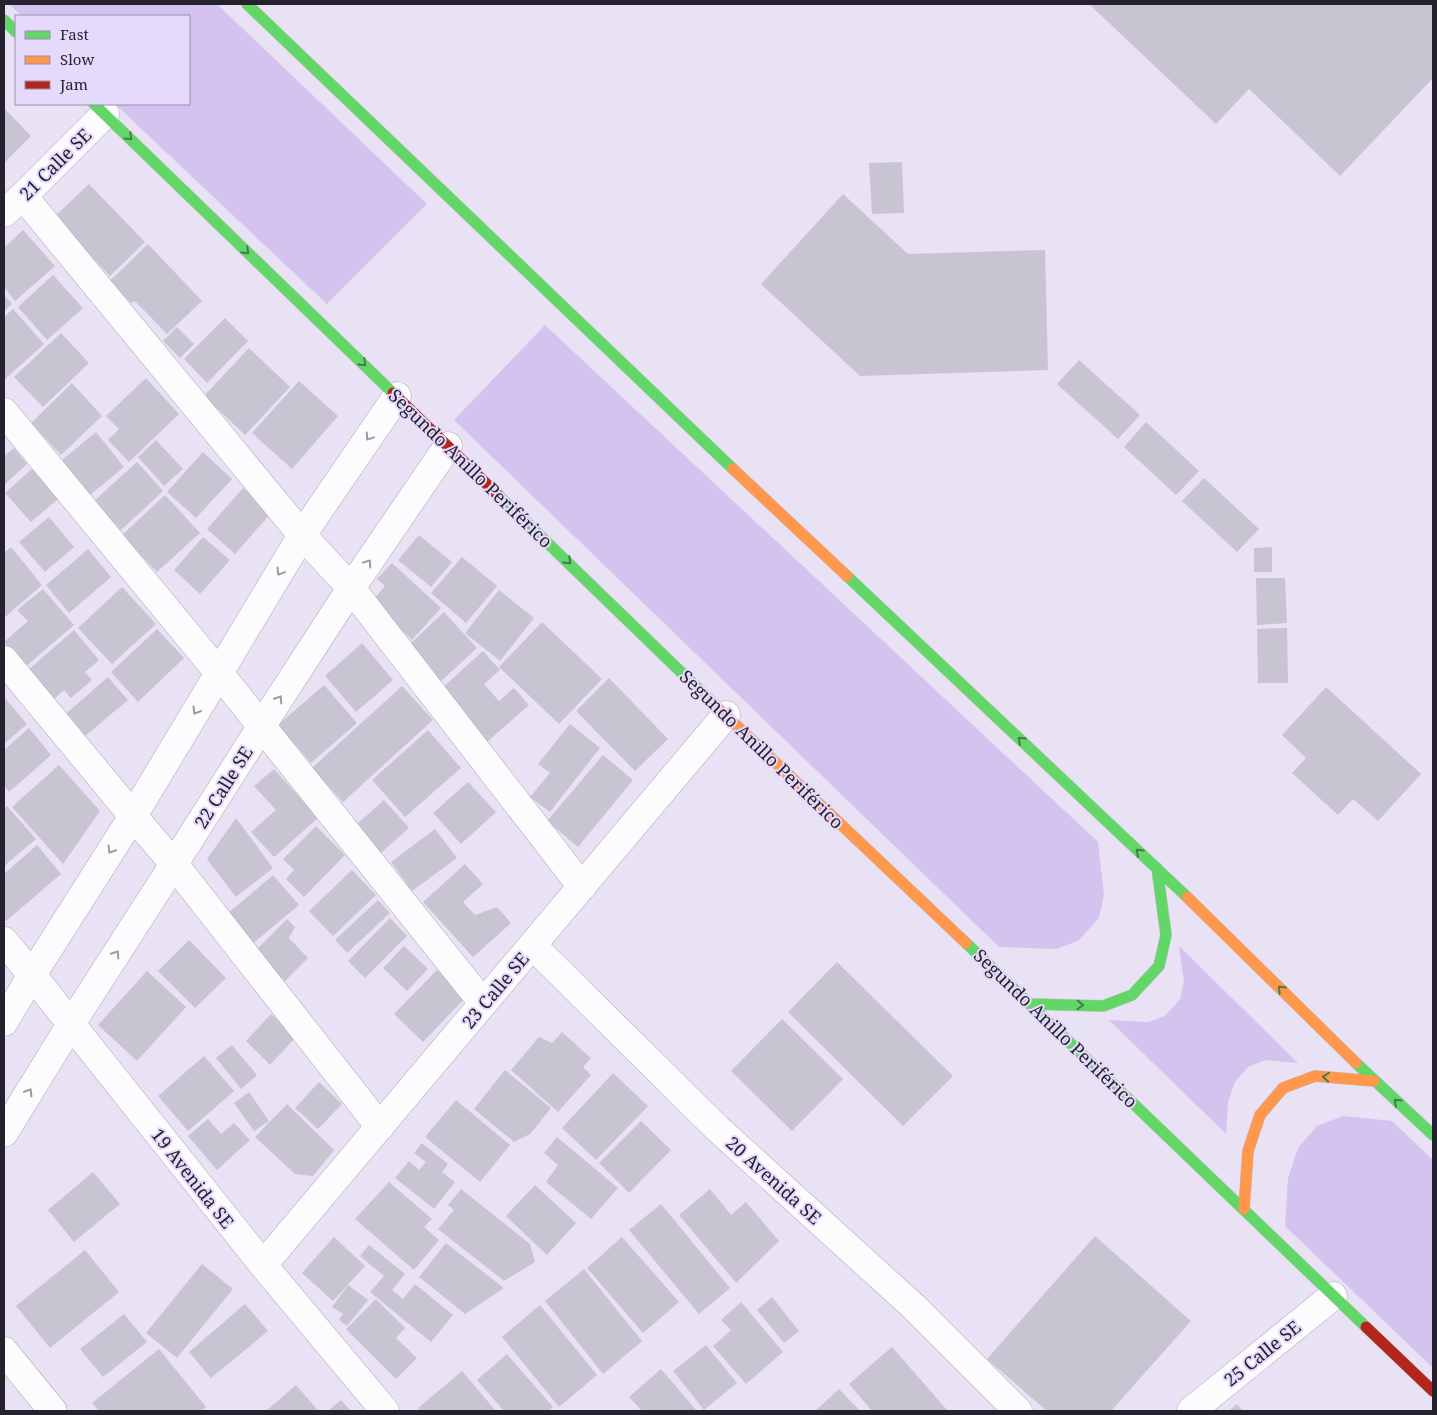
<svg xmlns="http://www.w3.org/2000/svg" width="1437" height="1415" font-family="'Noto Serif',serif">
<rect width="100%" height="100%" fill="#e8e2f4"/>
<!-- green -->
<path fill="#d3c3ee" d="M 9,4 L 217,4 L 427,204 L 327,304 L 115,104 L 189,104 L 189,16 L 22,16 Z
M 545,325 L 1098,842 L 1104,895 L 1099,918 L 1078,941 L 1056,949 L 999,947 L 454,420 Z
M 1179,946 L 1298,1063 L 1266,1060 L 1248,1067 L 1235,1082 L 1228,1102 L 1226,1134 L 1109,1020 L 1148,1022 L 1165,1016 L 1180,999 L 1184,982 Z
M 1343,1116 L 1392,1121 L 1433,1160 L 1433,1368 L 1285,1226 L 1288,1178 L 1298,1148 L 1317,1126 Z"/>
<!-- building -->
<path fill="#c9c4d2" d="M 1089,4 L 1433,4 L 1433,78 L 1340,176 L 1249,89 L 1216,124 Z
M 4,108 L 31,136 L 4,163 Z
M 902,162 L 904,213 L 872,214 L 869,163 Z
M 89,184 L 145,242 L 110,276 L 54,217 Z
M 843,194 L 908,254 L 1045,250 L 1048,370 L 860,376 L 761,284 Z
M 23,230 L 55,266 L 15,301 L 4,287 L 4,248 Z
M 148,244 L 202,301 L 167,334 L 135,301 L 131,303 L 110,281 Z
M 53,275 L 83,308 L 47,340 L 18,307 Z
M 4,295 L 12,304 L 4,311 Z
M 13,309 L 44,344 L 4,380 L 4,317 Z
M 225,318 L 248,341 L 207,383 L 184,359 Z
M 177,327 L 194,344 L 180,358 L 163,341 Z
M 61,333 L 89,363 L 43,407 L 14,377 Z
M 249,348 L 290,387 L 245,435 L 204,396 Z
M 1079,360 L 1140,415 L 1118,439 L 1057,384 Z
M 146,378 L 179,414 L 129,462 L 108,440 L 119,429 L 106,416 Z
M 299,381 L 338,416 L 292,469 L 252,433 Z
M 72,383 L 102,416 L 61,455 L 31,423 Z
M 1146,422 L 1199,471 L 1176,495 L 1124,447 Z
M 96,432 L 124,467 L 90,495 L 62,460 Z
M 156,440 L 183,469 L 164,486 L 138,457 Z
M 14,448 L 27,464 L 4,485 L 4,456 Z
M 203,452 L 232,479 L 196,518 L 167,492 Z
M 137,462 L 163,491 L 121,530 L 94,501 Z
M 32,469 L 58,499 L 31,522 L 5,493 Z
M 1204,478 L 1259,529 L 1237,552 L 1182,501 Z
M 243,488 L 271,513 L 235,554 L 207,529 Z
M 165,495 L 200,533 L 157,572 L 122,535 Z
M 49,517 L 74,547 L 45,572 L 19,542 Z
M 419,535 L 452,562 L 431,587 L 398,560 Z
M 203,537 L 230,560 L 200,594 L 174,570 Z
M 11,547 L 42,585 L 4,618 L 4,553 Z
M 1272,547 L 1272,572 L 1254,572 L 1254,548 Z
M 88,549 L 111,577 L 69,613 L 46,585 Z
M 462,557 L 497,586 L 466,623 L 431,593 Z
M 392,563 L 441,608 L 412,640 L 371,602 L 385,586 L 377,579 Z
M 1256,578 L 1285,578 L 1287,623 L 1257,625 Z
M 122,587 L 156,624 L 112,664 L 78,628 Z
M 43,589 L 74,625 L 25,667 L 4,642 L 28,621 L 17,610 Z
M 499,590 L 534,618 L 500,661 L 465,633 Z
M 444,612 L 477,648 L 440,682 L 408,646 Z
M 542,622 L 602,679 L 559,724 L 499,667 Z
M 1287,628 L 1288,683 L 1258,683 L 1257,629 Z
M 157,629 L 184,658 L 138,702 L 111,672 Z
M 74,630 L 99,660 L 85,672 L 92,680 L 71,698 L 64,690 L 53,700 L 28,670 Z
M 362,643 L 393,680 L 356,712 L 325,676 Z
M 483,651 L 500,670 L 484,684 L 499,701 L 514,688 L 529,705 L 487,742 L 440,690 Z
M 108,677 L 128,700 L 79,741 L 60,719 Z
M 609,678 L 668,739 L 635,771 L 576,711 Z
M 324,685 L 357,723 L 311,763 L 278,725 Z
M 402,686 L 433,720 L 343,802 L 312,768 Z
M 1326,687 L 1421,774 L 1378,821 L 1353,799 L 1338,815 L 1292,773 L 1306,758 L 1282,735 Z
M 4,697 L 27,724 L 4,744 Z
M 570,724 L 600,748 L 550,812 L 530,797 L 550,773 L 538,764 Z
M 29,728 L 51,755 L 9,792 L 4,785 L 4,750 Z
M 428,730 L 461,768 L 405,817 L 372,780 Z
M 603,755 L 633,780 L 578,847 L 547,821 Z
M 59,765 L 100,811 L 63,864 L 12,807 Z
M 274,769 L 318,818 L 274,857 L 251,832 L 276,810 L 254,786 Z
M 468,782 L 496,812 L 461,844 L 433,813 Z
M 384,800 L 409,828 L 381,853 L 356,825 Z
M 7,806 L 36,839 L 4,866 L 4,809 Z
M 236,818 L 273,868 L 236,897 L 207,859 Z
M 316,826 L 345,855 L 304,897 L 286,879 L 294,870 L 283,859 Z
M 435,829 L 457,858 L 412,891 L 391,862 Z
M 37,845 L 61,874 L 6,921 L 4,918 L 4,874 Z
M 465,864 L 483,884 L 463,902 L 475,915 L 497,907 L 511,923 L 473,957 L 423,902 Z
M 352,870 L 376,895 L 333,936 L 309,911 Z
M 273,875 L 299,905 L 251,945 L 226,915 Z
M 378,900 L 390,913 L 347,953 L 335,940 Z
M 390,918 L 407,936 L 365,978 L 348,961 Z
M 287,919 L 295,927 L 289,938 L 308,958 L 285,981 L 255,951 Z
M 189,940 L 226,978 L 195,1008 L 158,971 Z
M 404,946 L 428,969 L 407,991 L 383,968 Z
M 837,962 L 953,1076 L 903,1126 L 788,1012 Z
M 437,970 L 466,997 L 423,1042 L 394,1014 Z
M 147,971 L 186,1007 L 137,1061 L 98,1025 Z
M 271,1014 L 296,1037 L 270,1065 L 246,1041 Z
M 782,1019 L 843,1079 L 792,1131 L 731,1071 Z
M 562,1032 L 591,1058 L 583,1067 L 591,1075 L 558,1112 L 511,1070 L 539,1037 L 552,1043 Z
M 232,1045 L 257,1075 L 241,1089 L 216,1058 Z
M 204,1056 L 234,1091 L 188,1131 L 158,1096 Z
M 505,1070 L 551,1108 L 530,1134 L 514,1142 L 474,1109 Z
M 613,1073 L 648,1106 L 596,1160 L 562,1128 Z
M 319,1082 L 342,1104 L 318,1129 L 295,1108 Z
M 249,1092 L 269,1121 L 254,1131 L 234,1103 Z
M 456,1100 L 510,1145 L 480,1182 L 425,1137 Z
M 287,1104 L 334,1150 L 313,1176 L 295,1174 L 255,1137 Z
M 208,1119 L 221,1134 L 234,1123 L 250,1140 L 217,1170 L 188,1136 Z
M 641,1121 L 671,1150 L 629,1193 L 599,1163 Z
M 557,1137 L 618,1188 L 591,1219 L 546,1182 L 558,1165 L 544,1153 Z
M 422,1143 L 448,1164 L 442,1172 L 455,1182 L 434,1209 L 395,1178 L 409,1161 L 419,1170 L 426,1162 L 414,1153 Z
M 93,1172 L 120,1204 L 74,1242 L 48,1210 Z
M 389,1182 L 432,1219 L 424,1227 L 439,1240 L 414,1270 L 355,1219 Z
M 535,1185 L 576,1223 L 547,1255 L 506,1216 Z
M 461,1189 L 530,1244 L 535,1262 L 504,1281 L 438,1229 L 454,1210 L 448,1205 Z
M 710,1189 L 731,1215 L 746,1202 L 779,1241 L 736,1283 L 679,1215 Z
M 661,1204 L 730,1288 L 699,1314 L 629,1230 Z
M 1095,1236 L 1191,1321 L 1111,1411 L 1047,1411 L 987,1359 Z
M 334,1237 L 365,1266 L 333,1301 L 302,1273 Z
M 622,1237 L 679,1302 L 643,1333 L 587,1268 Z
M 446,1243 L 504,1288 L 465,1314 L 419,1277 Z
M 369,1245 L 405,1274 L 392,1290 L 403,1299 L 415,1284 L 453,1315 L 431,1342 L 370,1292 L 384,1276 L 360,1256 Z
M 85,1250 L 119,1292 L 50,1348 L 16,1306 Z
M 202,1264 L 233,1289 L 177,1358 L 146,1333 Z
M 584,1269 L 642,1341 L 603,1374 L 545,1301 Z
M 348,1285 L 368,1300 L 347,1326 L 339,1320 L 343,1314 L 332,1307 Z
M 772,1297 L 799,1331 L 784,1343 L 757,1310 Z
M 376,1299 L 405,1328 L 396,1338 L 417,1358 L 396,1379 L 346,1329 Z
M 741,1302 L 783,1352 L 746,1384 L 713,1346 L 731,1330 L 721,1320 Z
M 245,1304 L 268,1331 L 211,1378 L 189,1352 Z
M 540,1305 L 597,1375 L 559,1407 L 502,1337 Z
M 124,1314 L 147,1342 L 103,1377 L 80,1349 Z
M 706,1345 L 737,1383 L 704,1410 L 673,1371 Z
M 892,1347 L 948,1411 L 872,1411 L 849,1384 Z
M 159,1349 L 206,1407 L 201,1411 L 99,1411 L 92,1403 Z
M 507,1354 L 553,1407 L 548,1411 L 504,1411 L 477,1380 Z
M 661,1369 L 697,1411 L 642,1411 L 629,1397 Z
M 462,1371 L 496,1411 L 421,1411 L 418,1408 Z
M 296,1385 L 317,1409 L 314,1411 L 266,1411 Z
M 839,1389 L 860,1411 L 815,1411 Z
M 341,1400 L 351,1411 L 328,1411 Z
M 1237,1404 L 1243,1411 L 1229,1411 Z"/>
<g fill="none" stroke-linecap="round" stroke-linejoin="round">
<defs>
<path id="street" d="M 23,196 L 302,535 L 351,588 L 582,887
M 4,213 L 23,196 L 105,114
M 4,412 L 219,673 L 483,1003
M 4,660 L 133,816 L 174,864 L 380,1127
M 4,941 L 32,975 L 263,1265 L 385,1411
M 533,946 L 718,1129 L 913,1306 L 1018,1411
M 4,1022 L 32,975 L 133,816 L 302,535 L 397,396
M 4,1133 L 71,1024 L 174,864 L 261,727 L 351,588 L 448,446
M 263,1265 L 726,715
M 4,1351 L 53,1411
M 1191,1411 L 1333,1296"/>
<path id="fast" d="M 247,4 L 733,469
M 4,20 L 16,32
M 94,104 L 393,393
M 499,496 L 717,707
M 847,576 L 1187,897
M 966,943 L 1366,1327
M 1031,1004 L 1103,1006 L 1132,995 L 1159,966 L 1166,935 L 1157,868
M 1356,1063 L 1433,1135"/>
<path id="slow" d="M 733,469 L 847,576
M 717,707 L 966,943
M 1187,897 L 1356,1063
M 1244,1209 L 1248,1151 L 1260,1115 L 1283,1088 L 1315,1076 L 1374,1081"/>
<path id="jam" d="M 393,393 L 499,496
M 1366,1327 L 1433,1391"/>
</defs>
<!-- street casing -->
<use href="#street" stroke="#ada8b6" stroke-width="29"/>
<!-- fast casing -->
<use href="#fast" stroke="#c7c4cd" stroke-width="12"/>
<!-- slow casing -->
<use href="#slow" stroke="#c7c4cd" stroke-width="12"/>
<!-- jam casing -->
<use href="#jam" stroke="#c7c4cd" stroke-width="12"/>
<!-- street -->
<use href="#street" stroke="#fcfbfd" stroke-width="28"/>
<!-- fast -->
<use href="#fast" stroke="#63d668" stroke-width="11"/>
<!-- slow -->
<use href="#slow" stroke="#ff974d" stroke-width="11"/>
<!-- jam -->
<use href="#jam" stroke="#b3261e" stroke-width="11"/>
</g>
<!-- one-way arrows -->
<defs><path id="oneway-chevron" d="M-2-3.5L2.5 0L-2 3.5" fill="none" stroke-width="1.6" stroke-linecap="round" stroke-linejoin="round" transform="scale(1.25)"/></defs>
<g stroke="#447c4b">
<use href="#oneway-chevron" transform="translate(129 137) rotate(44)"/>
<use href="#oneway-chevron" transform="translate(246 251) rotate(44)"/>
<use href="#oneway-chevron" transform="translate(363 363) rotate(44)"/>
<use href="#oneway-chevron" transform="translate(568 561) rotate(44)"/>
<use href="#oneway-chevron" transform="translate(1021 740) rotate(-137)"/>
<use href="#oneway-chevron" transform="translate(1139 852) rotate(-137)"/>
<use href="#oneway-chevron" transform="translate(1281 989) rotate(-136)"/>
<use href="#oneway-chevron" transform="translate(1080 1005) rotate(2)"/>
<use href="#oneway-chevron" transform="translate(1326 1077) rotate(-175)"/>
<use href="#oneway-chevron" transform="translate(1397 1102) rotate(-137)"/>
</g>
<g stroke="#9c99a0">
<use href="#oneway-chevron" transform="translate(369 437) rotate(124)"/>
<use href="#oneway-chevron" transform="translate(368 563) rotate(-56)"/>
<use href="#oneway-chevron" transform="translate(280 572) rotate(121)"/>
<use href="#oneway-chevron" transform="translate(279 699) rotate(-57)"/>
<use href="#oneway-chevron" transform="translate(196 711) rotate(121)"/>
<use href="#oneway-chevron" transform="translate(111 850) rotate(122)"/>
<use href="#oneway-chevron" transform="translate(116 954) rotate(-57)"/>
<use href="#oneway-chevron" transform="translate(29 1092) rotate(-58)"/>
</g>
<g text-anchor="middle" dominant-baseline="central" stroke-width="4" stroke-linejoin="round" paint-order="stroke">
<!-- street labels -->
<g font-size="18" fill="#26212e" stroke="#e5dafc">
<text transform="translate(55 164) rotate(-45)">21 Calle SE</text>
<text transform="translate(471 468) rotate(44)">Segundo Anillo Periférico</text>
<text transform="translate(762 749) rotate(44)">Segundo Anillo Periférico</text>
<text transform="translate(223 787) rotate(-58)">22 Calle SE</text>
<text transform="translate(495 990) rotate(-50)">23 Calle SE</text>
<text transform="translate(1056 1028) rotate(44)">Segundo Anillo Periférico</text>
<text transform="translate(193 1178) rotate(52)">19 Avenida SE</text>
<text transform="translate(774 1180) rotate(42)">20 Avenida SE</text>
<text transform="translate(1262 1353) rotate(-39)">25 Calle SE</text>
</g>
</g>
<!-- border -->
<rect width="1437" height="1415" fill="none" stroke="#26212e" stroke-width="10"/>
<!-- legend -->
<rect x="15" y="15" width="175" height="90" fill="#e5dafc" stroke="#9990aa"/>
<rect x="25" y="31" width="25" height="8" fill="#63d668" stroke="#9990aa"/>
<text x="60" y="40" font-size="15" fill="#26212e">Fast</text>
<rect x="25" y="56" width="25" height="8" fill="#ff974d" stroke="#9990aa"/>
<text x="60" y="65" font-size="15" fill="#26212e">Slow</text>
<rect x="25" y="81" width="25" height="8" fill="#b3261e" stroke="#9990aa"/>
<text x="60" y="90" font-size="15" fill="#26212e">Jam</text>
</svg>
